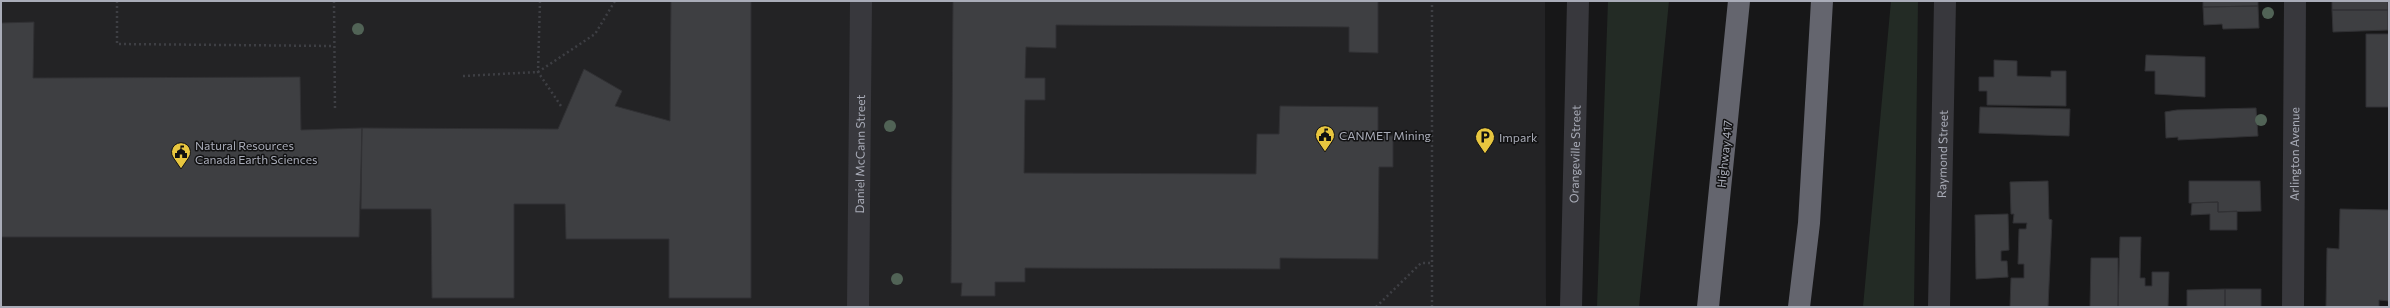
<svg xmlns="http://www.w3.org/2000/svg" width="2390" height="308" font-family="Commissioner,sans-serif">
<rect width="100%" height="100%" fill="#171718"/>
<!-- built -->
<path fill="#232325" d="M 1,1 L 1545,1 L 1546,307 L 1,307 Z"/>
<!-- green -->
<path fill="#232b25" d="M 1608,1 L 1669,1 L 1639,307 L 1597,307 Z
M 1891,1 L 1918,1 L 1914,307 L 1863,307 Z"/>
<!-- building -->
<path fill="#3e3f42" stroke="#313134" d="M 671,1 L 751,1 L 751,298 L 669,298 L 669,239 L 566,239 L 565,204 L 514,204 L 514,298 L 432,298 L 431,209 L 361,209 L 362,128 L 558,129 L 584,69 L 622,91 L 615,106 L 670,121 Z
M 953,1 L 1378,1 L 1378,53 L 1349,52 L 1349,27 L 1056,25 L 1056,48 L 1026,47 L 1025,78 L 1045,78 L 1045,100 L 1025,100 L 1024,173 L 1256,174 L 1257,134 L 1279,134 L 1280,106 L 1378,107 L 1378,136 L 1393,136 L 1393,167 L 1379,167 L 1378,259 L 1280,258 L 1280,269 L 1025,268 L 1025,282 L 995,282 L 995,296 L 961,296 L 962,283 L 951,283 Z
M 2203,1 L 2258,1 L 2258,6 L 2203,7 Z
M 2332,1 L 2388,1 L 2388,10 L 2332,10 Z
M 2258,6 L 2259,28 L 2223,29 L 2222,24 L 2204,25 L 2203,7 Z
M 2332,10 L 2388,10 L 2388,30 L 2333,32 Z
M 34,22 L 33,78 L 300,77 L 301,130 L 362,128 L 359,237 L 1,237 L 1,23 Z
M 2366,34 L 2389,34 L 2389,107 L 2366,107 Z
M 2146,55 L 2205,57 L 2205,97 L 2155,94 L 2155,71 L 2145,71 Z
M 1994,60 L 2017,61 L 2017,76 L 2051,77 L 2051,71 L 2066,71 L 2066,106 L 1987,105 L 1987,91 L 1979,91 L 1979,77 L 1994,77 Z
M 1980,107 L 2070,109 L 2069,136 L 1979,133 Z
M 2256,108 L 2258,136 L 2178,140 L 2178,137 L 2166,138 L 2165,112 L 2177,110 Z
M 2048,181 L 2049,219 L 2052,220 L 2048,307 L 2010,307 L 2011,278 L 2024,278 L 2024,264 L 2018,264 L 2019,229 L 2026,229 L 2027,223 L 2013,223 L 2014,214 L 2011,214 L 2010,182 Z
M 2189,181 L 2260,181 L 2261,211 L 2218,212 L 2218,202 L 2189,203 Z
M 2218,202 L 2218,212 L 2237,211 L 2237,230 L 2210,230 L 2210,214 L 2191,215 L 2192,203 Z
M 2340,209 L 2389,210 L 2389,301 L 2379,300 L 2379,307 L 2326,307 L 2327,248 L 2339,249 Z
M 2008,214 L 2009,250 L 2001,251 L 2001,261 L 2007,261 L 2008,277 L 1976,279 L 1975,215 Z
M 2120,237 L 2141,237 L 2140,278 L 2145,278 L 2145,286 L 2152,286 L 2152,272 L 2169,272 L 2168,307 L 2118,307 Z
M 2091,258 L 2118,258 L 2118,307 L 2090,307 Z
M 2225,289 L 2261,289 L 2261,307 L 2225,307 Z
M 2225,289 L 2225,307 L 2187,307 L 2187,290 Z"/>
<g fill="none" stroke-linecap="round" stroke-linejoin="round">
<!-- path -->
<path stroke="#3e3f44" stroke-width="2.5" stroke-dasharray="2 3" stroke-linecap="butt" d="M 117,1 L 117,44 L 334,46
M 334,1 L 335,110
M 540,1 L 538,72 L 561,106
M 463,76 L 538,72 L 595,34 L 615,1
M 1376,307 L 1421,263 L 1432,263
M 1432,307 L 1432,1"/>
<!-- street -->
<g stroke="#38383d" stroke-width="22">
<path id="s1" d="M 858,307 L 861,1"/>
<path id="s2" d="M 1571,307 L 1578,1"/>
<path id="s3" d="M 1939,307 L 1945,1"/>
<path id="s4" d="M 2293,307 L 2295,1"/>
</g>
<!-- highway -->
<path stroke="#64656e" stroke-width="22" d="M 1708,307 L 1739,1
M 1799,307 L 1809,223 L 1822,1"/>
</g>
<!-- trees -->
<g fill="#516356">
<circle cx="2268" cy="13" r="6"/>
<circle cx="358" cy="29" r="6"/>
<circle cx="2261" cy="120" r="6"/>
<circle cx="890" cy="126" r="6"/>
<circle cx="897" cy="279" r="6"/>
</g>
<!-- icons -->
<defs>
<symbol id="civic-pin" viewBox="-11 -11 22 30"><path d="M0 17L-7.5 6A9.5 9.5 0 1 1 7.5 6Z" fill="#e8c63f" stroke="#121213"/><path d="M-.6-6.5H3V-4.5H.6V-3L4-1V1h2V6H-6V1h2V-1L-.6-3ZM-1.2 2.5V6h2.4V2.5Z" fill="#111"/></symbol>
<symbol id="parking-pin" viewBox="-11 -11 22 30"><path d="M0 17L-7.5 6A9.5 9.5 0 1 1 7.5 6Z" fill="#e8c63f" stroke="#121213"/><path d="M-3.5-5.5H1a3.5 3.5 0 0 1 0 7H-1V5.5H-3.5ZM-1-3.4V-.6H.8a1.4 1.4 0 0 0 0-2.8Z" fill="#111"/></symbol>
</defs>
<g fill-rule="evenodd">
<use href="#civic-pin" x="1314" y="124" width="22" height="30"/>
<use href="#parking-pin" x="1474" y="126" width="22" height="30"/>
<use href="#civic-pin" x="170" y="141" width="22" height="30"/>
</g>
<g text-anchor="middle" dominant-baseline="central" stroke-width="3" stroke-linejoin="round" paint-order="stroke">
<!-- poi labels -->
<g font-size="12" fill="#a9acb8" stroke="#121213" text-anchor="start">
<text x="1339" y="135">CANMET Mining</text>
<text x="1499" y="137">Impark</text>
<text x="195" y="145">Natural Resources<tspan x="195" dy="14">Canada Earth Sciences</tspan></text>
</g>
<!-- street labels -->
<g font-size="12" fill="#a9acb8" stroke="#121213">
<text stroke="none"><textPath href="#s1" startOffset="153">Daniel McCann Street</textPath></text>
<text stroke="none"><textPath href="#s2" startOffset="153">Orangeville Street</textPath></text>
<text transform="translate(1724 154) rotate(-84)">Highway 417</text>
<text stroke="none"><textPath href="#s3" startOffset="153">Raymond Street</textPath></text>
<text stroke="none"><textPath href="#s4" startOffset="153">Arlington Avenue</textPath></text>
</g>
</g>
<!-- border -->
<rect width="2390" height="308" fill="none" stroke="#a9acb8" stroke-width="4"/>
</svg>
